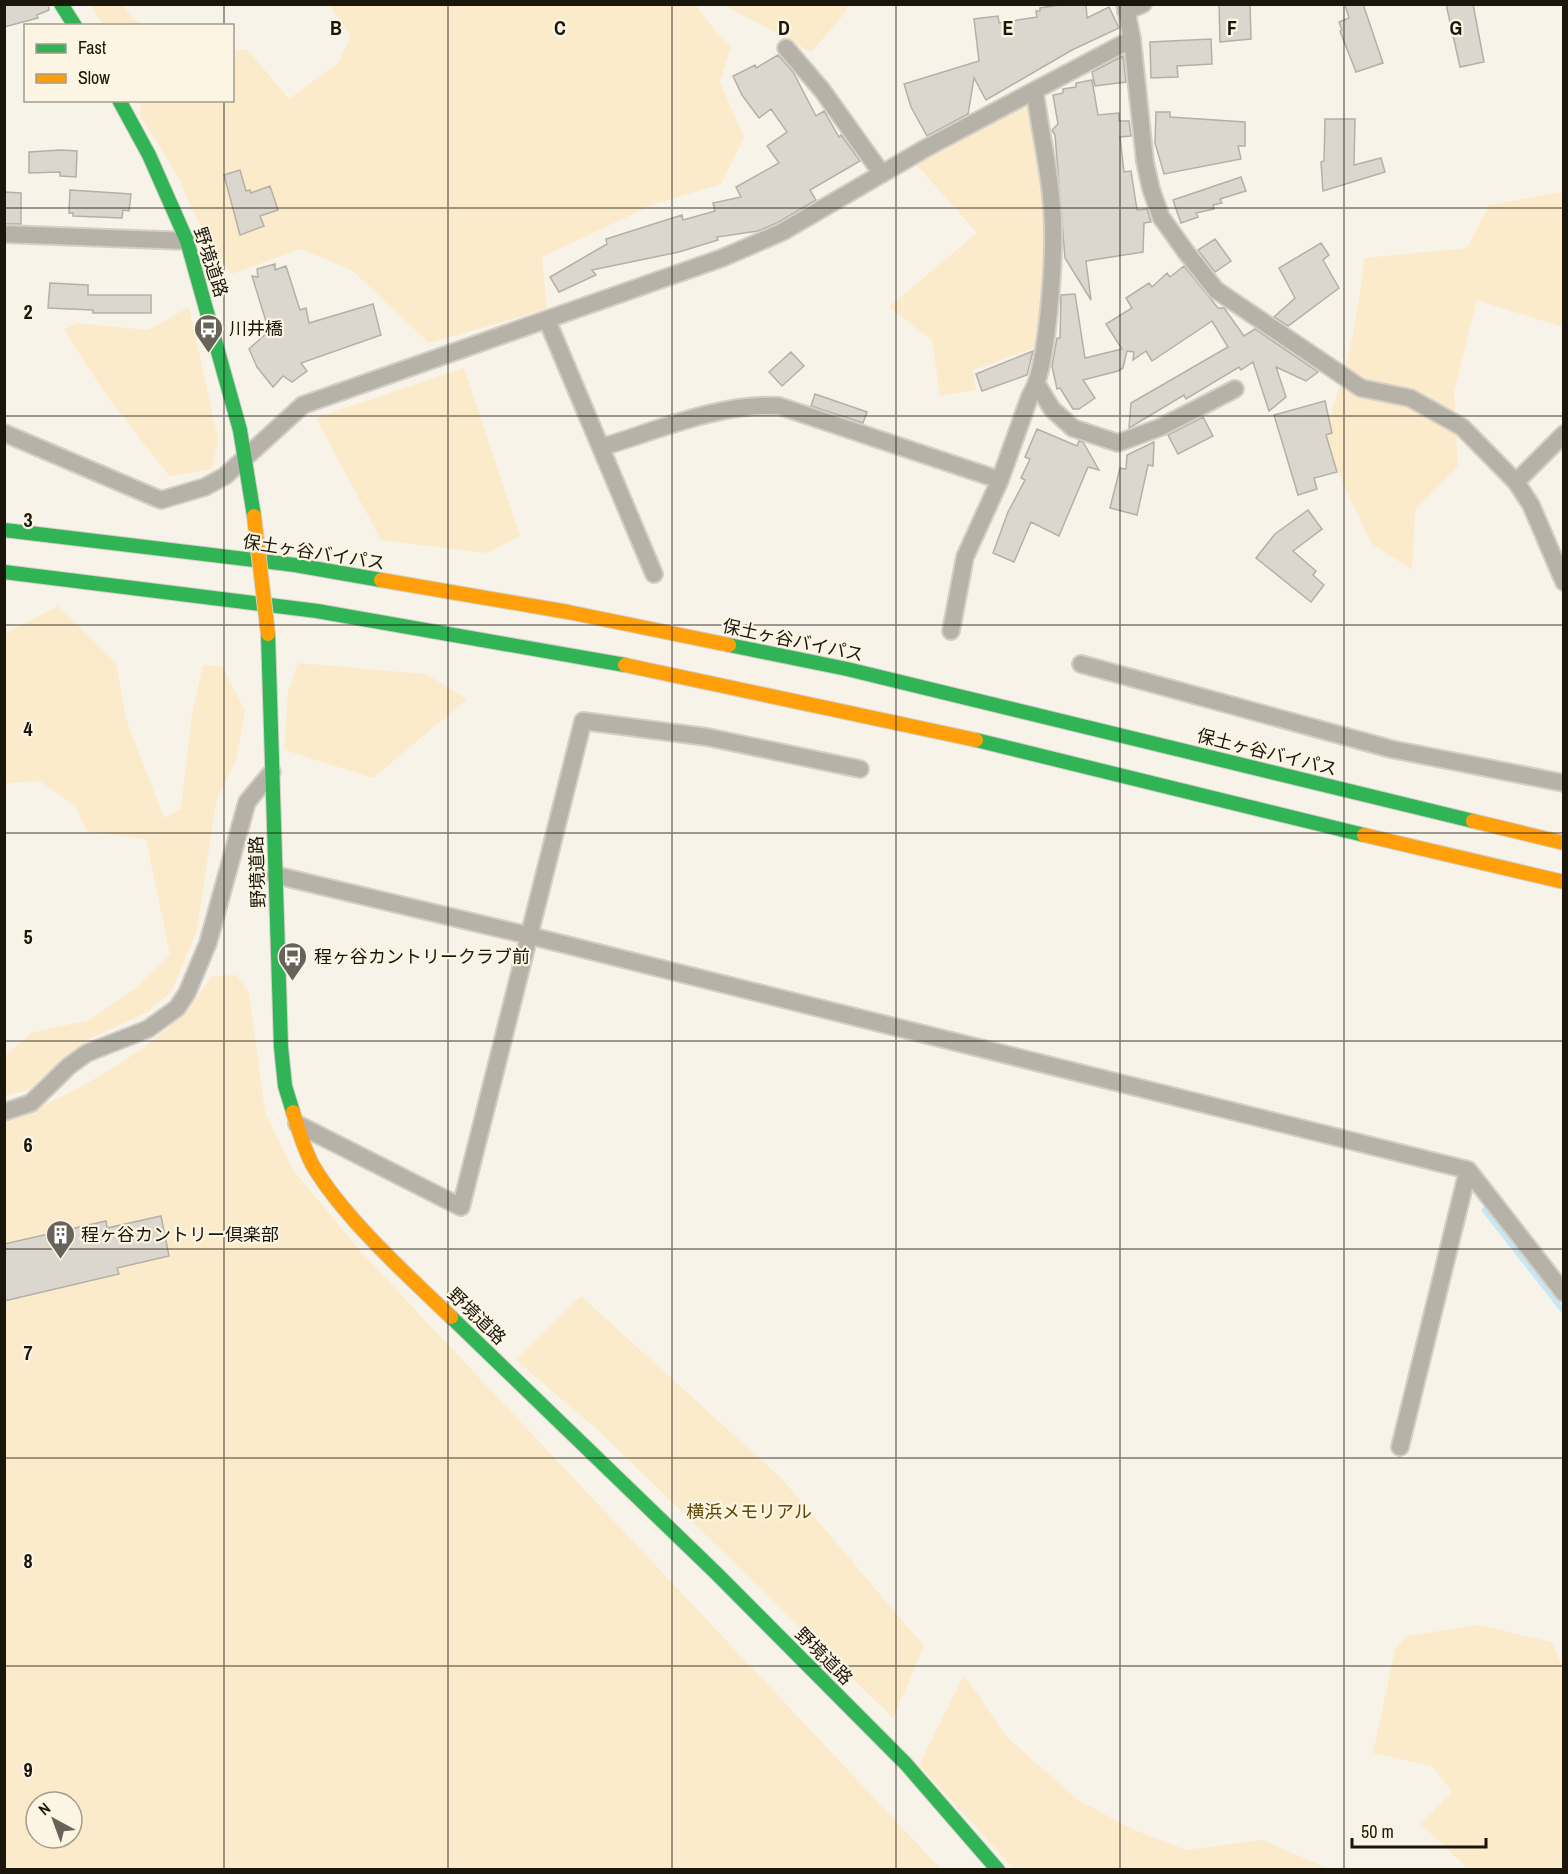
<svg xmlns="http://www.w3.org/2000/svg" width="1568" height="1874" font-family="'Archivo Narrow','Noto Sans JP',sans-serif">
<rect width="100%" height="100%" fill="#f7f3e9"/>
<!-- green -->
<path fill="#fbebca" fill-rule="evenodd" d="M 90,5 L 123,5 L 134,20 L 147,25 L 104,25 Z
M 329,5 L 696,5 L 715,31 L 731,47 L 720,82 L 744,138 L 721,184 L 652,205 L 542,257 L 547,309 L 429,343 L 353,271 L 301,249 L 231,274 L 204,234 L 178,177 L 141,117 L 140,101 L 232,100 L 233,51 L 247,49 L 289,99 L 338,63 L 351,36 Z
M 724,5 L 848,5 L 845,13 L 811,52 Z
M 1030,100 L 1046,217 L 1040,346 L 973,370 L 976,390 L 940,396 L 932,340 L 889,307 L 977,233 L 915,163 Z
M 1563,192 L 1563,327 L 1477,300 L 1454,392 L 1458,466 L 1415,510 L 1412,570 L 1371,543 L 1323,440 C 1343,379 1359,323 1364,258 L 1467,248 L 1489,205 Z
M 189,307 L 218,439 L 212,469 L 169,476 L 105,393 L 64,330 L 76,323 L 148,330 Z
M 464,368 L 520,536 L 487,553 L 381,540 L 316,418 Z
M 58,606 L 116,663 L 127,722 L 164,818 L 181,809 L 192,714 L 203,665 L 222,666 L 245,711 L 236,760 L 216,802 L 197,930 L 172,991 L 147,1012 L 89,1039 L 29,1089 L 5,1096 L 5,1056 L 31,1033 L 89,1020 L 136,988 L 170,955 L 146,839 L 86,831 L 76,807 L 40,781 L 5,783 L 5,633 Z
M 298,663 L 426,674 L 467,699 L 373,778 L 284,750 L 288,692 Z
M 236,975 L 249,993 L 265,1112 L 293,1170 L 361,1252 L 941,1869 L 5,1869 L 4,1124 C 76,1091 170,1046 212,976 ZM 36,1802 L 72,1802 L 72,1838 L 36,1838 Z
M 581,1296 L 782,1479 L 924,1646 L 893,1718 L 600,1432 L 516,1360 Z
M 1478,1625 L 1552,1642 L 1563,1669 L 1563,1869 L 1456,1869 L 1466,1867 L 1421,1824 L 1452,1792 L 1432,1766 L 1373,1753 L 1395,1649 L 1407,1636 Z
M 964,1675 L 1007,1737 L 1078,1800 L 1132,1829 L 1186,1850 L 1262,1840 L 1329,1869 L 1014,1869 L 919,1765 Z"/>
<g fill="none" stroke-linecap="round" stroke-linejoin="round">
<!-- stream -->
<path stroke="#c5e7f6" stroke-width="5" d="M 1484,1210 L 1564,1312"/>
</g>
<!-- building -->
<path fill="#dcd7ce" stroke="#b4b0a7" stroke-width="1.5" d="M 4,4 L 48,4 L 49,10 L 37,15 L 38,18 L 4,27 Z
M 1066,4 L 1086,4 L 1087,18 L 1109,7 L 1119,28 L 1072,50 L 986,100 L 974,78 L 968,114 L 927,136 L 911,107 L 904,84 L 979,61 L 974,19 L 998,16 L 999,23 L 1037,17 L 1036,11 L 1040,11 L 1040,8 Z
M 1219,4 L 1250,4 L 1251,39 L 1220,42 Z
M 1345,4 L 1363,4 L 1383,63 L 1356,72 L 1340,31 L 1342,30 L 1339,22 L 1349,18 Z
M 1446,4 L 1473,4 L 1484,62 L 1460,67 Z
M 1211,39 L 1212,64 L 1177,66 L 1178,77 L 1151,78 L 1150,42 Z
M 778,55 L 793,72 L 816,116 L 824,111 L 839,137 L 841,135 L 860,161 L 810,190 L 816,200 L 777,223 L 758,231 L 717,237 L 718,240 L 679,252 L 592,270 L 596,275 L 559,292 L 550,277 L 607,244 L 606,239 L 682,215 L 683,220 L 715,211 L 713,203 L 741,197 L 736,187 L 779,163 L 767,146 L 787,132 L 771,109 L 759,118 L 742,95 L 733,76 L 755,65 L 756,68 Z
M 1123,56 L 1126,82 L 1095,86 L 1092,72 Z
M 1092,80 L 1098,115 L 1119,113 L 1119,121 L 1129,121 L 1131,136 L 1120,137 L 1124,172 L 1131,171 L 1137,210 L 1147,209 L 1151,222 L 1144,223 L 1143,252 L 1086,261 L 1091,300 L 1065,258 L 1055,135 L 1052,130 L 1058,124 L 1053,95 L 1063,93 L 1063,89 L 1076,87 L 1076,83 Z
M 1156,112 L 1170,112 L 1170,117 L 1245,122 L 1245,146 L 1238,146 L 1241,159 L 1164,174 L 1155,143 Z
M 1325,119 L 1355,119 L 1354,165 L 1381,158 L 1385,172 L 1323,191 L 1321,162 L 1324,161 Z
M 61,150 L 77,151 L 76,177 L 60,176 L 60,172 L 29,173 L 29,152 Z
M 240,170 L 246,191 L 250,190 L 251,193 L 270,186 L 278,210 L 260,216 L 264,226 L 240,235 L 224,175 Z
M 1241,177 L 1246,191 L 1220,199 L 1222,203 L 1213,205 L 1214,209 L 1196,213 L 1198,217 L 1181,223 L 1173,200 Z
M 70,190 L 131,194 L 129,211 L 123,210 L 122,218 L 73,216 L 73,213 L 69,213 Z
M 5,192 L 21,193 L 21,224 L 4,224 Z
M 1215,239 L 1231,261 L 1215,272 L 1198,250 Z
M 1321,243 L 1329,255 L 1323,260 L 1339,288 L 1288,326 L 1274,317 L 1295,298 L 1279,268 Z
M 275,264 L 275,270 L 286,266 L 300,310 L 306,308 L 309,323 L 373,304 L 381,335 L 301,363 L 307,371 L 292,382 L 283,376 L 273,387 L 257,367 L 249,349 L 269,331 L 252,276 L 258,277 L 257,269 Z
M 1184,266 L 1218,308 L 1224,308 L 1244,336 L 1255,329 L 1318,372 L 1306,381 L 1276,367 L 1286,397 L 1269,411 L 1253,362 L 1241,370 L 1239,367 L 1186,399 L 1184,395 L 1129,428 L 1131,403 L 1228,347 L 1212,321 L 1152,361 L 1146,351 L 1133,360 L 1134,352 L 1127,351 L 1123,368 L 1118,371 L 1083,380 L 1095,398 L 1079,409 L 1073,409 L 1060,388 L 1057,389 L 1052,366 L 1057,338 L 1060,338 L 1061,295 L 1075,294 L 1085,358 L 1122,349 L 1106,324 L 1132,308 L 1126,298 L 1149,283 L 1152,287 L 1167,273 L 1170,277 Z
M 50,283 L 88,285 L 88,295 L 151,295 L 151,313 L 93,313 L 93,310 L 48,308 Z
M 1033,351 L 1027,375 L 982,391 L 976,374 Z
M 791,352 L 804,366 L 782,386 L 769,372 Z
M 815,394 L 867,412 L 863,423 L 811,406 Z
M 1325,401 L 1332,433 L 1326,435 L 1337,472 L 1314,478 L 1317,489 L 1298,495 L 1274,415 Z
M 1203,417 L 1213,436 L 1178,454 L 1168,435 Z
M 1037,429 L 1077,446 L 1079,441 L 1083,442 L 1099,470 L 1088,467 L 1059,536 L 1031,522 L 1014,562 L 993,553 L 1008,512 L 1025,480 L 1021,478 L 1030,459 L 1025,457 Z
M 1154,442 L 1153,466 L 1148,465 L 1137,515 L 1110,508 L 1120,468 L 1126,469 L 1127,455 Z
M 1308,510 L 1322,529 L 1293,551 L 1316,571 L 1313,575 L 1324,585 L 1311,602 L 1256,558 L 1275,534 Z
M 161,1216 L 169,1256 L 117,1268 L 119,1274 L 4,1301 L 4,1244 L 106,1221 L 107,1228 Z"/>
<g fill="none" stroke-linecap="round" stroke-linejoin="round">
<defs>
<path id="street" d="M 1125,4 L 1132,39 L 1145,162 L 1151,189 L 1161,217 L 1186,252 L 1216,290 L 1361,388 L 1410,398 L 1462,427 L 1516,482 L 1531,505 L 1564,582
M 1126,11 L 1143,4
M 786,48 L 822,90 L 882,174
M 4,234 L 187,241
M 547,320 L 654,574
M 1038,386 L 1052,409 L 1073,428 L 1118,443 L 1161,427 L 1235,389
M 4,433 L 161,500 L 205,487 L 225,476 L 303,405 L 722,258 L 782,232 L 926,148 L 1132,39
M 602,447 C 659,430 719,403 779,406 L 1000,480
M 1516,482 L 1564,434
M 951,631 L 965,557 L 1000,480 L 1030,396 C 1048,371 1054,259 1053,225 C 1052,181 1041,136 1035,93
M 1081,664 L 1391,749 L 1564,783
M 275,875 L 527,935 L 1468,1170 L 1564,1293
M 4,1112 L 31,1103 L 69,1066 L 87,1053 L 148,1029 L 177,1008 L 187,993 L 208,943 L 247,802 L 272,772
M 297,1124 L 461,1207 L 583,721 L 707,737 L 860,769
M 1400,1447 L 1468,1170"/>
<path id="fast" d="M 61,4 L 75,26
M 119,100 L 149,155 L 187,241 L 240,430 L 254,516
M 4,530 L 295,565 L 381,580
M 4,572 L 317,611 L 625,665
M 268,634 L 281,1047 L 285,1086 L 293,1112
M 729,645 L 847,669 L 1473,821
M 976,740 L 1364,835
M 451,1317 L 716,1573 L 906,1764 L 998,1870"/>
<path id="slow" d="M 381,580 L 568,612 L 729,645
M 625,665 L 976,740
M 1473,821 L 1564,843
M 1364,835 L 1564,882
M 293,1112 C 298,1129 304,1148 312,1164 C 342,1216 407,1275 451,1317"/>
</defs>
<!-- street casing -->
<use href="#street" stroke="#d3cfc6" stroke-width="20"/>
<!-- fast casing -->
<use href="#fast" stroke="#d3cfc6" stroke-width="16"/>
<!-- slow casing -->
<use href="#slow" stroke="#d3cfc6" stroke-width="16"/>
<!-- street -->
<use href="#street" stroke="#b7b2a8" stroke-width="16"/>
<!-- fast -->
<use href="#fast" stroke="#30b455" stroke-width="14"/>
<!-- slow -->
<use href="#slow" stroke="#ff9f0a" stroke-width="14"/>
<defs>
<path id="slow-bridge" d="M 254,516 L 268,634"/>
</defs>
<!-- slow-bridge casing -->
<use href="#slow-bridge" stroke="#d3cfc6" stroke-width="16" stroke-linecap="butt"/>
<!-- slow-bridge -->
<use href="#slow-bridge" stroke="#ff9f0a" stroke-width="14"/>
</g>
<!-- grid -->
<path fill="none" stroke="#1b160c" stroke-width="1.5" stroke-opacity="0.55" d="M 224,4 L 224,26M 448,4 L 448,1870M 672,4 L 672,1870M 896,4 L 896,1870M 1120,4 L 1120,1870M 1344,4 L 1344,1870M 224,100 L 224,1870M 4,208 L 1564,208M 4,416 L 1564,416M 4,625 L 1564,625M 4,833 L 1564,833M 4,1041 L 1564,1041M 4,1249 L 1564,1249M 4,1458 L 1564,1458M 4,1666 L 1564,1666"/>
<!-- icons -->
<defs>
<symbol id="bus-pin" viewBox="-11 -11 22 30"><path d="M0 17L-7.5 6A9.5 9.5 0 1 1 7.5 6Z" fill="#686359" stroke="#fdf5e3"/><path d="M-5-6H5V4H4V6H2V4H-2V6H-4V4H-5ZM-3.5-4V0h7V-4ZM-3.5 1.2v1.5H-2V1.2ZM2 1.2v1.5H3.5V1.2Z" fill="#fff"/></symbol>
<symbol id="building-pin" viewBox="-11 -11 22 30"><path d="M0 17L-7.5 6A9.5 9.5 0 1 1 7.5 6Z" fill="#686359" stroke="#fdf5e3"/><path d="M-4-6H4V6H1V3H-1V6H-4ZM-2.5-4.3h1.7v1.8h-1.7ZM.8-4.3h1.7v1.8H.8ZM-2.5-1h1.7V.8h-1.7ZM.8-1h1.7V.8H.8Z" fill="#fff"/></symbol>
</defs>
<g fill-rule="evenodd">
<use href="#bus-pin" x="192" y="312" width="33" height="45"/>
<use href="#bus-pin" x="276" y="940" width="33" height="45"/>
<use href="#building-pin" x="44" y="1218" width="33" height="45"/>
</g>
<g text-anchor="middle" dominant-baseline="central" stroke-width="4.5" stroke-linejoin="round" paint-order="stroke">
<!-- street labels -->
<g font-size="18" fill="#1b160c" stroke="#fdf5e3">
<text transform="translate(211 262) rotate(72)">野境道路</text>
<text transform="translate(314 552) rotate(9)">保土ヶ谷バイパス</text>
<text transform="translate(793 640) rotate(12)">保土ヶ谷バイパス</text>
<text transform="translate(1267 752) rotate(14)">保土ヶ谷バイパス</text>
<text transform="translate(257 872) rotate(-92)">野境道路</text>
<text transform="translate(477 1316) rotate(44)">野境道路</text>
<text transform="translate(824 1656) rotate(45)">野境道路</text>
</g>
<!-- poi labels -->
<g font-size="18" fill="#1b160c" stroke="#fdf5e3" text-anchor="start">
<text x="229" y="328">川井橋</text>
<text x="314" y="956">程ヶ谷カントリークラブ前</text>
<text x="81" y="1234">程ヶ谷カントリー倶楽部</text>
</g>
<!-- park labels -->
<g font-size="18" fill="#5f4708" stroke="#fdf5e3">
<text x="749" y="1511">横浜メモリアル</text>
</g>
</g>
<g font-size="20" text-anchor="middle" font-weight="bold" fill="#1b160c" stroke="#fdf5e3" stroke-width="4.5" stroke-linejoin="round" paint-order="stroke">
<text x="336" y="35">B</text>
<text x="560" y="35">C</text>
<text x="784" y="35">D</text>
<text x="1008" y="35">E</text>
<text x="1232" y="35">F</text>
<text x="1456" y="35">G</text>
<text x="28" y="319">2</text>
<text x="28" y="527">3</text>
<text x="28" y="736">4</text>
<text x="28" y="944">5</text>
<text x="28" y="1152">6</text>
<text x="28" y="1360">7</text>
<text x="28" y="1568">8</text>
<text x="28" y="1777">9</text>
</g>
<!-- border -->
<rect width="1568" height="1874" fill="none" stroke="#1b160c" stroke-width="12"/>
<!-- legend -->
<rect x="24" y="24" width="210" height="78" fill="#fdf5e3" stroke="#a39c8d" stroke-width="1.5"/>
<rect x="36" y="44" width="30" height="9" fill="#30b455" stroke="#a39c8d" stroke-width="1.5"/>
<text x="78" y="54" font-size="18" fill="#1b160c">Fast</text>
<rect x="36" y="74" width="30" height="9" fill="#ff9f0a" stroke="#a39c8d" stroke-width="1.5"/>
<text x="78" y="84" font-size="18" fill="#1b160c">Slow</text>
<!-- north arrow -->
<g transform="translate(54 1820) rotate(319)"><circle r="28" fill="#fdf5e3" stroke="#a39c8d" stroke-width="1.5"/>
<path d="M0-4.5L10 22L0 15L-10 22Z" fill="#686359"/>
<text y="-9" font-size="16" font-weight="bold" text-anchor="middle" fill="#1b160c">N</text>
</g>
<!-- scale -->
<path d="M1352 1838v9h134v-9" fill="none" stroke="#1b160c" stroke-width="3"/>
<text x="1361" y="1838" font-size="18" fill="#1b160c" stroke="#fdf5e3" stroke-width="4.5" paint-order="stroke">50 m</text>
</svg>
